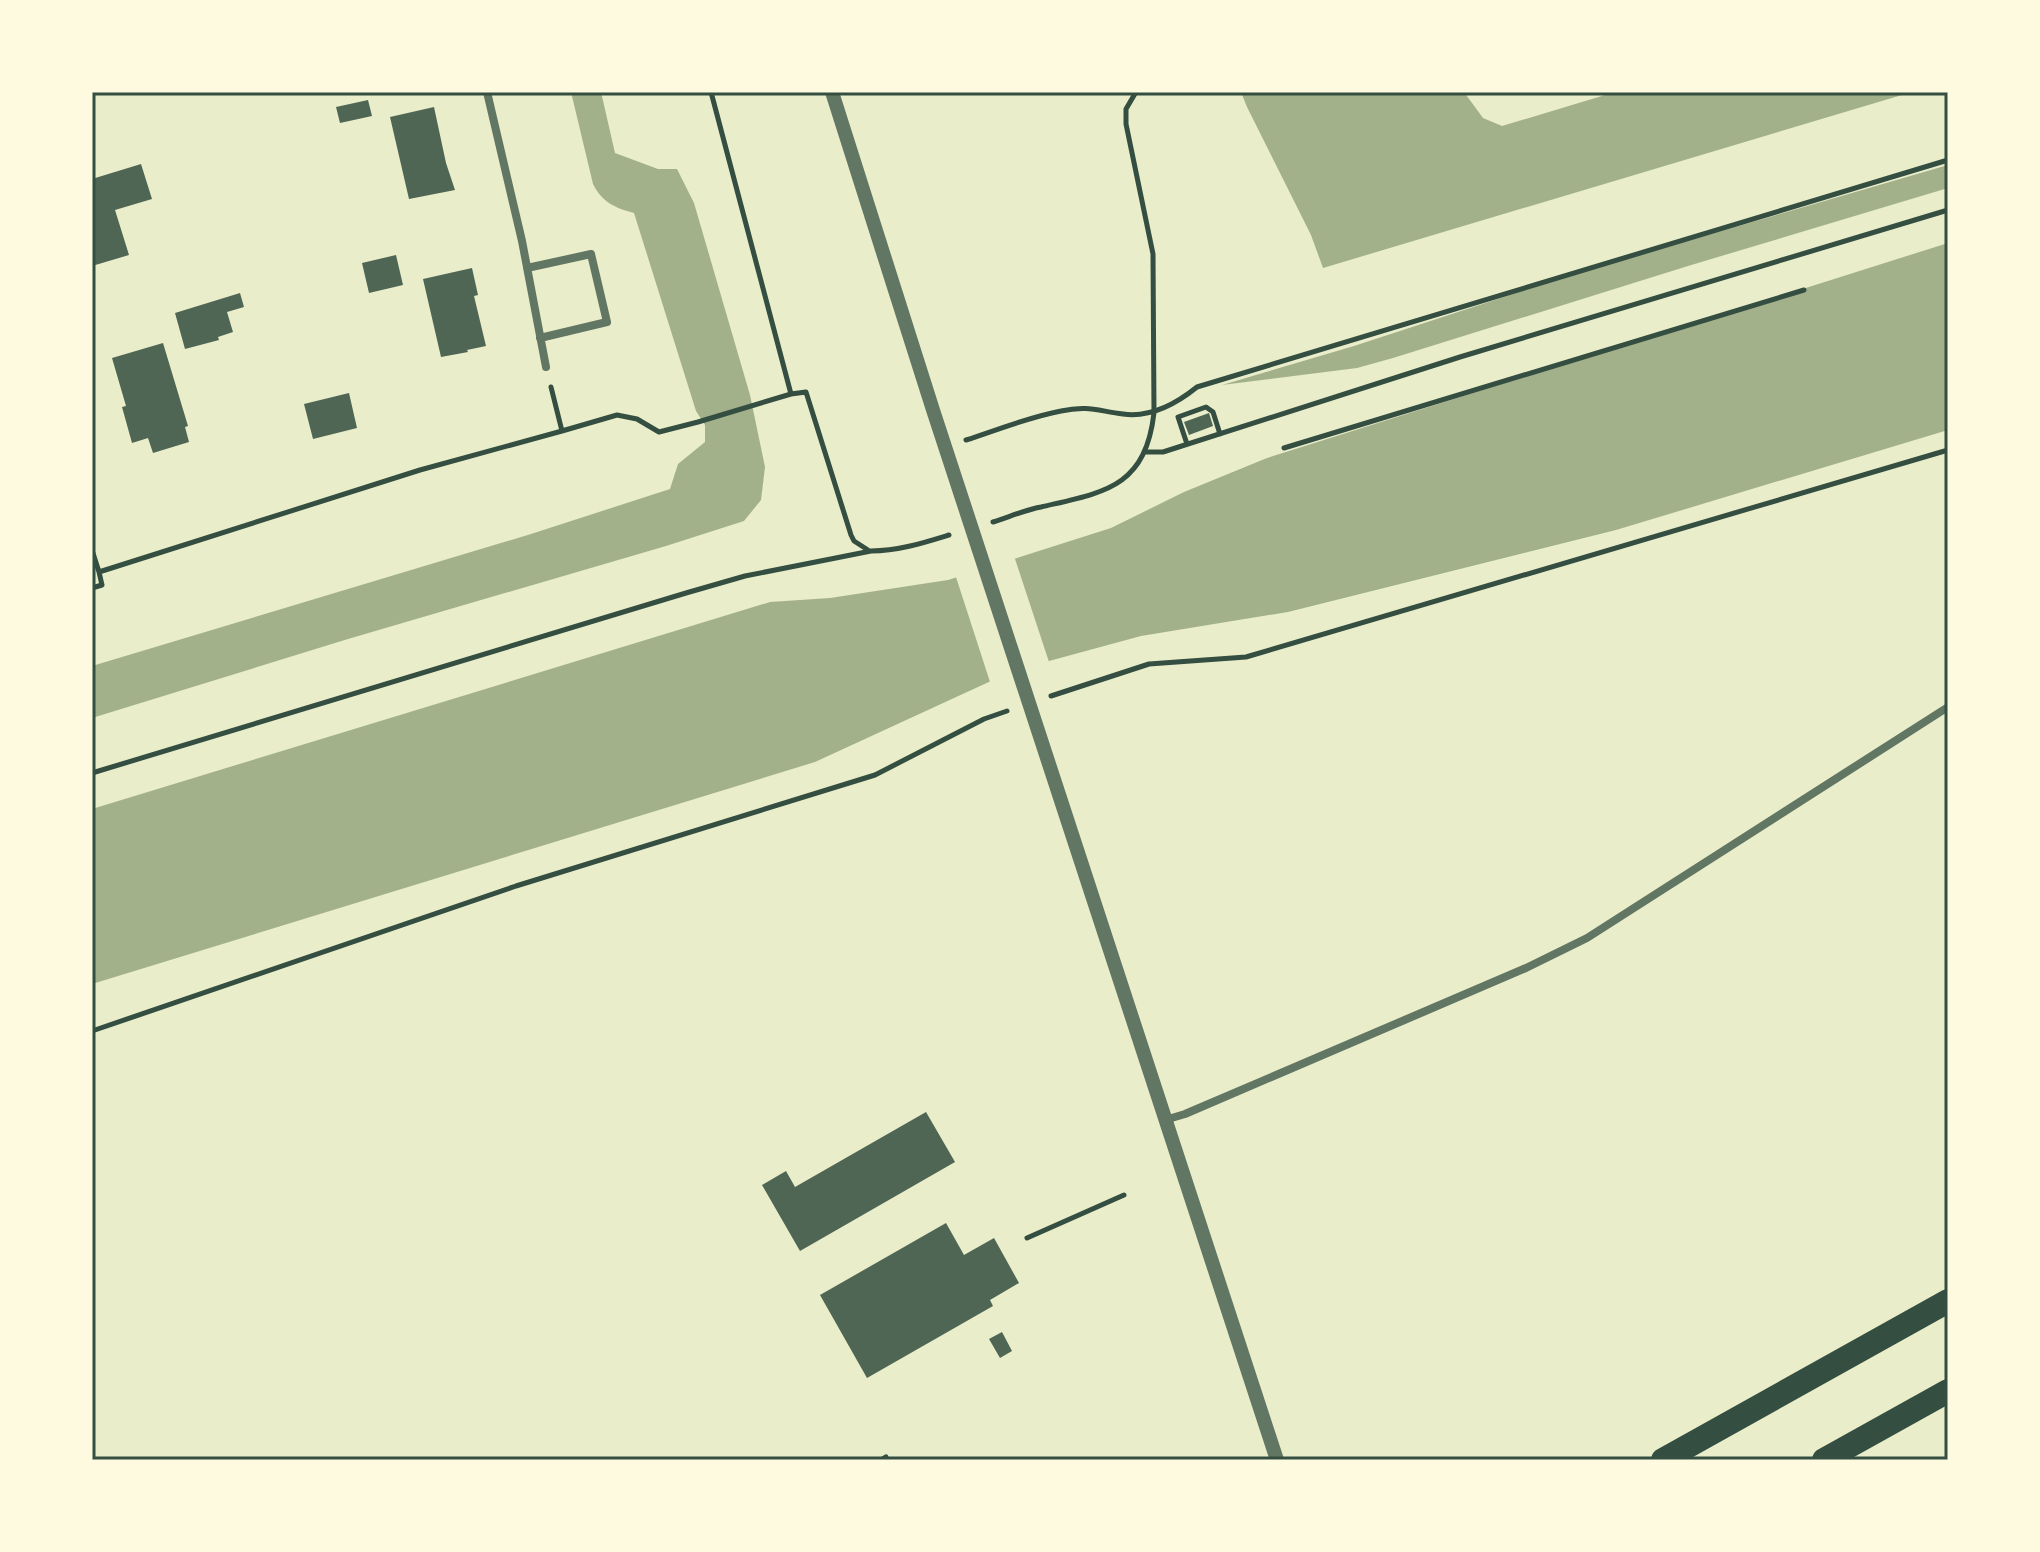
<svg xmlns="http://www.w3.org/2000/svg" width="2040" height="1552" font-family="Barlow,sans-serif">
<rect width="100%" height="100%" fill="#e9edc9"/>
<!-- water -->
<path fill="#a3b18a" d="M 571,92 L 601,92 L 615,153 L 658,169 L 677,169 L 694,203 L 750,395 L 765,467 L 761,500 L 744,521 L 666,546 L 348,639 L 92,718 L 92,666 L 531,534 L 670,489 L 678,464 L 705,442 L 705,425 L 696,411 L 634,213 C 615,208 602,202 593,184 Z
M 1241,92 L 1464,92 L 1483,118 L 1502,126 L 1615,92 L 1912,92 L 1323,268 L 1311,235 L 1247,107 Z
M 1948,165 L 1948,188 L 1688,266 L 1393,358 L 1357,368 L 1222,385 L 1354,346 L 1574,274 Z
M 1948,243 L 1948,430 L 1616,530 L 1288,612 L 1141,636 L 1049,661 L 991,681 L 815,762 L 92,984 L 92,809 L 770,602 L 830,598 L 948,580 L 1111,528 L 1184,492 L 1267,458 Z"/>
<!-- pier -->
<path fill="#e9edc9" d="M 1014,556 L 1050,665 L 991,685 L 955,574 Z"/>
<!-- building -->
<path fill="#4f6655" d="M 368,100 L 372,116 L 340,123 L 336,107 Z
M 434,107 L 446,163 L 455,190 L 409,199 L 390,117 Z
M 141,164 L 152,199 L 115,210 L 129,255 L 92,266 L 92,179 Z
M 396,255 L 403,285 L 369,293 L 362,263 Z
M 472,268 L 478,295 L 474,296 L 486,346 L 467,350 L 468,352 L 441,357 L 423,279 Z
M 240,293 L 244,307 L 227,312 L 233,332 L 218,337 L 219,340 L 185,349 L 175,313 Z
M 163,343 L 188,426 L 185,427 L 189,442 L 153,453 L 148,438 L 132,443 L 122,407 L 126,406 L 112,358 Z
M 349,393 L 357,428 L 313,439 L 304,404 Z
M 1209,413 L 1213,426 L 1189,435 L 1184,422 Z
M 926,1112 L 955,1162 L 800,1251 L 762,1185 L 786,1171 L 795,1187 Z
M 946,1223 L 964,1255 L 994,1238 L 1019,1283 L 990,1300 L 993,1306 L 867,1378 L 820,1295 Z
M 1002,1332 L 1012,1351 L 1000,1358 L 989,1339 Z"/>
<g fill="none" stroke-linecap="round" stroke-linejoin="round">
<!-- path -->
<path stroke="#344e41" stroke-width="5" d="M 711,92 L 791,394
M 551,387 L 562,431 L 617,415 L 637,419 L 659,432 L 698,422 L 791,394 L 806,392 L 851,535 L 854,541 L 868,550
M 966,440 C 997,430 1029,417 1061,411 C 1088,405 1098,411 1123,414 C 1151,418 1176,404 1197,387 L 1948,160
M 1187,444 L 1178,417 L 1206,407 L 1213,412 L 1220,434
M 1284,448 L 1804,290
M 1145,452 L 1163,452 L 1460,357 L 1948,210
M 993,522 C 1009,517 1025,510 1041,507 C 1105,492 1145,488 1154,413 L 1153,254 L 1126,124 L 1126,109 L 1136,92
M 92,550 L 99,572
M 92,588 L 102,585 L 99,572 L 420,470 L 562,431
M 1051,696 L 1149,664 L 1246,657 L 1948,450
M 92,773 L 686,593 L 745,576 L 871,551 C 898,551 923,543 949,535
M 92,1031 L 516,886 L 875,775 L 984,719 L 1007,711
M 1027,1238 L 1124,1195
M 881,1460 L 886,1457"/>
<!-- minor -->
<path stroke="#617663" stroke-width="8" d="M 487,92 L 522,241 L 546,367
M 527,268 L 591,254 L 607,322 L 540,338
M 1165,1120 L 1185,1114 L 1526,968 L 1587,938 L 1948,707"/>
<!-- tertiary -->
<path stroke="#617663" stroke-width="14" d="M 832,92 L 933,410 L 1277,1460"/>
<!-- motorway -->
<path stroke="#344e41" stroke-width="24" d="M 1663,1460 L 1948,1301
M 1824,1460 L 1948,1391"/>
</g>
<!-- border -->
<rect width="2040" height="1552" fill="none" stroke="#fefae0" stroke-width="188"/>
<rect x="94" y="94" width="1852" height="1364" fill="none" stroke="#344e41" stroke-width="3"/>
</svg>
